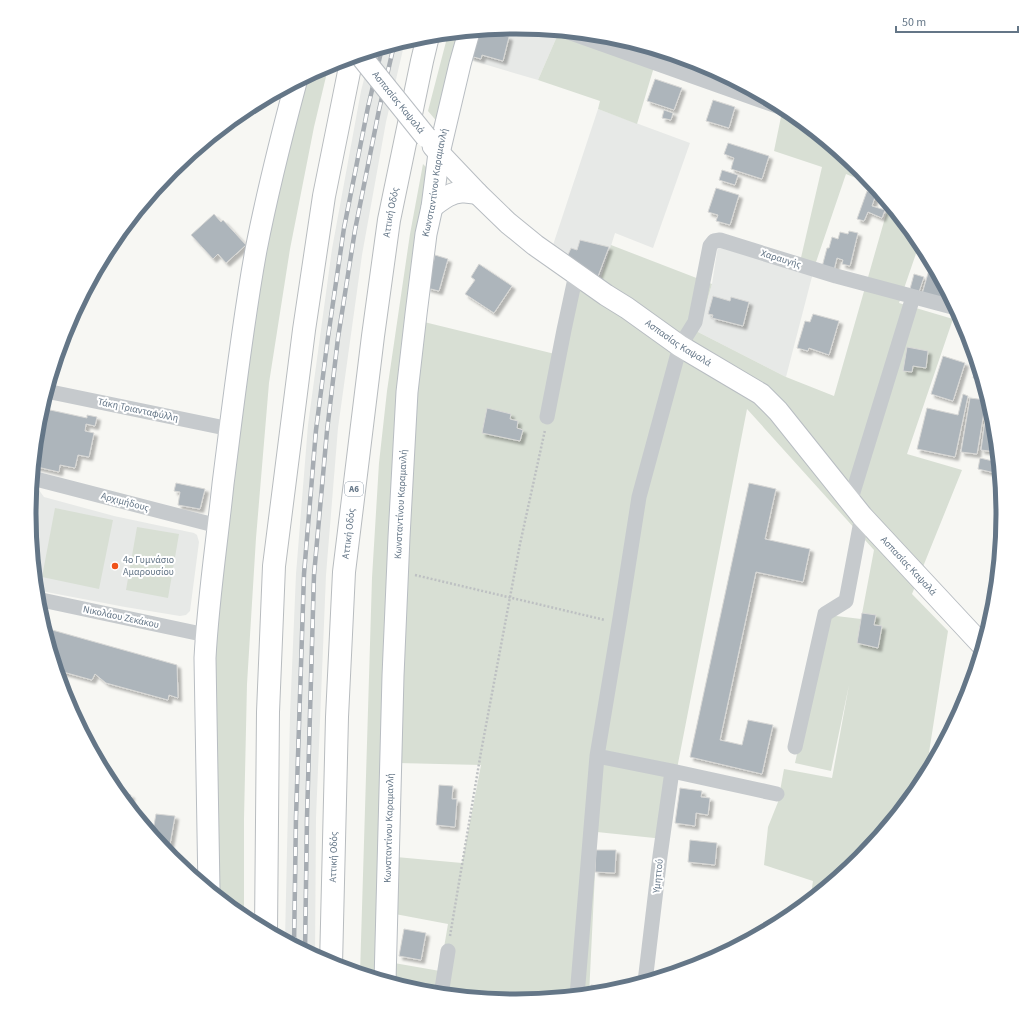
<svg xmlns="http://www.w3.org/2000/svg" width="1032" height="1029" font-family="'Source Sans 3',sans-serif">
<defs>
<filter id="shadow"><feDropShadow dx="3.5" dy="3.5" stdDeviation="1" flood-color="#0004"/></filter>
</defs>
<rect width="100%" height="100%" fill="#f7f7f3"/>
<!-- built -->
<path fill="#e7e9e7" d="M 516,27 L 546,30 L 558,34 L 538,80 L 467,59 L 472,31 Z
M 405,41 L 386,122 L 362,255 L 338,428 L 326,575 L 316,818 L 315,957 L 285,941 L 290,715 L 296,574 L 308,425 L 332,249 L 361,91 L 371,52 Z
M 598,109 L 690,143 L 653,248 L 615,233 L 597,291 L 552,248 Z
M 719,239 L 815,265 L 786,377 L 698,332 L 712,284 Z
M 31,484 L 36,486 L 44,497 L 114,516 L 194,533 L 197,535 L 199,542 L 190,611 L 186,615 L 180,616 L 125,607 L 36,590 L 29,514 Z"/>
<!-- green -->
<path fill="#d8dfd4" d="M 461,32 L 439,124 L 428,111 L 448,34 Z
M 558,34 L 654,67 L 637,124 L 598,109 L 600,101 L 538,80 Z
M 329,64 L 314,127 L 290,249 L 269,383 L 256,538 L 247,684 L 244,819 L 244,919 L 212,893 L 209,672 L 253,311 L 293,122 L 305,77 Z
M 782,112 L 798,118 L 861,170 L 873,185 L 846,174 L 815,265 L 800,262 L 822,167 L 774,151 Z
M 423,164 L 430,171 L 377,979 L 360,974 L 372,578 L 379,463 L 387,391 L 410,234 Z
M 889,204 L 920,242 L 899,303 L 953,319 L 907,454 L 962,470 L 912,594 L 948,631 L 925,778 L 921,786 L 861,859 L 810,901 L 813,881 L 764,865 L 768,827 L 778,802 L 784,769 L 832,778 L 849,685 L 831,771 L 795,763 L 828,615 L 861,619 L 874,550 L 747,409 L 675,779 L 664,839 L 597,832 L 589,995 L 516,1002 L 421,993 L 394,984 L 394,963 L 440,971 L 448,924 L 395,914 L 396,857 L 462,863 L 481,765 L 398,763 L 420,321 L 559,355 L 576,282 L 597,291 L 611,245 L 712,284 L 698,332 L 786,377 L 834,396 Z
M 55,508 L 113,520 L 99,589 L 42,577 Z
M 137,527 L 179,534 L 168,598 L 126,590 Z"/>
<!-- building -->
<path fill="#adb5bb" stroke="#d8d8d6" filter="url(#shadow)" d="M 482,30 L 509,37 L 503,61 L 482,55 L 481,59 L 470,56 L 476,31 Z
M 655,79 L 682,88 L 674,110 L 647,101 Z
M 713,100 L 735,107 L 729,128 L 706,121 Z
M 664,110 L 673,113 L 671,120 L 662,118 Z
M 728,143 L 769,156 L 762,179 L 731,169 L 734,158 L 724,154 Z
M 722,170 L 738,175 L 735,185 L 719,180 Z
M 716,188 L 739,195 L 730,225 L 716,221 L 718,215 L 708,212 Z
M 867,191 L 876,194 L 872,206 L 885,210 L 882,218 L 868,212 L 864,221 L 857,219 Z
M 214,214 L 221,222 L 223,220 L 246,245 L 226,263 L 218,254 L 213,259 L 191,235 Z
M 849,231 L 858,233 L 850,266 L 842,264 L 843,260 L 837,258 L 834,270 L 822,267 L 827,248 L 829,248 L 832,237 L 838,239 L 840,232 L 848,234 Z
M 580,240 L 609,247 L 597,279 L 567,257 L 571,248 L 577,250 Z
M 923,248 L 929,258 L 929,259 L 920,256 Z
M 435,255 L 448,259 L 439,291 L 427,288 Z
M 931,263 L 953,303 L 922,294 Z
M 479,264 L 512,286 L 494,313 L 465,294 L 475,280 L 471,277 Z
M 914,274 L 924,277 L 919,292 L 910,289 Z
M 713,296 L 730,301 L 731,297 L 749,302 L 743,326 L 712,318 L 713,315 L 708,314 Z
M 813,314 L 839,321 L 829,355 L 809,348 L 808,351 L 797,348 L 805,321 L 810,322 Z
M 907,347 L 928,351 L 926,368 L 913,366 L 912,372 L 903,371 Z
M 943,356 L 965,363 L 953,401 L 931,394 Z
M 977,364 L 982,379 L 973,378 L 974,373 L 977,373 Z
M 963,394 L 968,396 L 955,457 L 917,449 L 927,408 L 958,415 Z
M 970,398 L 986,400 L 977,454 L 961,452 Z
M 41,408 L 87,418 L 87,415 L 97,417 L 95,426 L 86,424 L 85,431 L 94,433 L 89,457 L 78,455 L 75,468 L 60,465 L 59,472 L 33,466 L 38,419 Z
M 487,408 L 511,414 L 510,419 L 518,421 L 517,428 L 523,430 L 520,441 L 482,433 Z
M 985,420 L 994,421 L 997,452 L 981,450 Z
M 980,458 L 997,462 L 995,473 L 978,469 Z
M 176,483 L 205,489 L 200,509 L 178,505 L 180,492 L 174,491 Z
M 749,483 L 776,489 L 765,539 L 810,549 L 803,582 L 756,572 L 720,740 L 742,745 L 748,720 L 773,725 L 762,774 L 690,757 Z
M 862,613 L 876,615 L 874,625 L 882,626 L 878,648 L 857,643 Z
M 45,628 L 177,665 L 178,698 L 169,695 L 168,700 L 106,683 L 95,674 L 92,680 L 56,670 L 44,631 Z
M 956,709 L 961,710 L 957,719 L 955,719 Z
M 439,785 L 453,786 L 452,799 L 457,799 L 455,827 L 436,825 Z
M 680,788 L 702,791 L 701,797 L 710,798 L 708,815 L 696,813 L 695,826 L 675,823 Z
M 116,792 L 131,795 L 129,808 Z
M 156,814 L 175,816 L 170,844 L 157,842 L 152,836 Z
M 690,840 L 717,843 L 715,865 L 688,862 Z
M 596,850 L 616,850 L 615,873 L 595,872 Z
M 404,929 L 426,933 L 421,960 L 399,956 Z
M 698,956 L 715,958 L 702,965 L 697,967 Z
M 591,985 L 625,989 L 611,993 L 590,995 Z"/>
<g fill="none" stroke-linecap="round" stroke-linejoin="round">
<defs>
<g id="secondary">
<path id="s1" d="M 433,146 L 439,153 L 477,193 L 508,223 L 535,245 L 606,295 L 627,308 L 680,346 L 761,394 L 778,411 L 862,516 L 983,646"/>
<path d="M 432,207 C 441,200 452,191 464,192 C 468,192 472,193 477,193"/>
<path d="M 209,890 L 205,658 C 208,600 217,542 223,484 C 233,406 242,327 256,250 C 267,194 281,138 296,82"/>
<path id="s2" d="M 385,982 L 393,676 L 399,537 L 407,392 L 416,314 L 426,234 L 432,207 L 439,153 L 460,64 L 469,32"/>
</g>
<g id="highway">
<path d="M 266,931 L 268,712 L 274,566 L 304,330 L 324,196 L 352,57"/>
<path id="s3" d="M 331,965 L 337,717 L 344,572 L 373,336 L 389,220 L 422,61 L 428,36"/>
</g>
</defs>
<!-- secondary casing -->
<use href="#secondary" stroke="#b8bdc2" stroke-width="23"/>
<!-- highway casing -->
<use href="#highway" stroke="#b8bcbf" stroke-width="24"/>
<!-- path -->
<path stroke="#bdc0c2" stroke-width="2.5" stroke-dasharray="2 2" stroke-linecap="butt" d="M 415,575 L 605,620
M 450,936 L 481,752 L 520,544 L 545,430"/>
<!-- street -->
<path stroke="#c6cacd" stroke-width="15" d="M 568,32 L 788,110
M 46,391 L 230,429
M 547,417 L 564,330 L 576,274
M 32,478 L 218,526
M 850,502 L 913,297
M 37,599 L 206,635
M 795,747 L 825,614 L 846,601 L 862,516
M 597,756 L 672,771 L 777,794
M 195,878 L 209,881
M 645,982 L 660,856 L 672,771
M 441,995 L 448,951
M 577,996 L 597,756 L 620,618 L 639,497 L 680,346 L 695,322 L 710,246 L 714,241 L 720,240 L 836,276 L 956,308"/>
<!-- secondary -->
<use href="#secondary" stroke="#fff" stroke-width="21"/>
<!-- highway -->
<use href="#highway" stroke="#fff" stroke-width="22"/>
<defs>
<path id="rail" d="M 294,946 L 296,817 L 304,574 L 316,430 L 328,337 L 344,228 L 368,107 L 382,48
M 305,952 L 307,818 L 314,575 L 327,431 L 338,338 L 355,230 L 379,110 L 394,45"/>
</defs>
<!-- rail casing -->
<use href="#rail" stroke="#a6acb2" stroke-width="4.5"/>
<!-- rail -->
<use href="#rail" stroke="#fff" stroke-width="3" stroke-dasharray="9" stroke-linecap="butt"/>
<defs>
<g id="secondary-bridge">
<path id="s4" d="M 360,55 L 426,137"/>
</g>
</defs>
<!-- secondary-bridge casing -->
<use href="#secondary-bridge" stroke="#b8bdc2" stroke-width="23" stroke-linecap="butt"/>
<!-- secondary-bridge -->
<use href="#secondary-bridge" stroke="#fff" stroke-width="21"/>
</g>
<!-- markers -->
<circle fill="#f0521a" stroke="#fff" stroke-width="1.5" cx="115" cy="566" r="4"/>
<g text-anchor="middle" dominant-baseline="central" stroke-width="4" stroke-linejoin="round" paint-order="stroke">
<!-- shield labels -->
<rect fill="#fff" stroke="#929fab" stroke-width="1" x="345" y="482" width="18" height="14" rx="3"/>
<g font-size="9" font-weight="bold" fill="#647687">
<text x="354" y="489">Α6</text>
</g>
<!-- street labels -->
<g font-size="10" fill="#647687" stroke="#fff">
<text stroke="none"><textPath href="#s4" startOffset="61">Ασπασίας Καψαλά</textPath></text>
<text stroke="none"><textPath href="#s2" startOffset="802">Κωνσταντίνου Καραμανλή</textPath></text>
<text stroke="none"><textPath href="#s3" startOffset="756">Αττική Οδός</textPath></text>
<text transform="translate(781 259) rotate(17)">Χαραυγής</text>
<text stroke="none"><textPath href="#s1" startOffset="316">Ασπασίας Καψαλά</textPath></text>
<text transform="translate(138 410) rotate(12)">Τάκη Τριανταφύλλη</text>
<text transform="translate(125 502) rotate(15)">Αρχιμήδους</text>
<text stroke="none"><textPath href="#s2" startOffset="478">Κωνσταντίνου Καραμανλή</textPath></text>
<text stroke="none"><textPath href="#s3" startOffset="432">Αττική Οδός</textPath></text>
<text stroke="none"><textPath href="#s1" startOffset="640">Ασπασίας Καψαλά</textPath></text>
<text transform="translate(121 617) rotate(12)">Νικολάου Ζεκάκου</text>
<text stroke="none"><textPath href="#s2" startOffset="154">Κωνσταντίνου Καραμανλή</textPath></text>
<text stroke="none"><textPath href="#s3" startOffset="108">Αττική Οδός</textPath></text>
<text transform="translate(658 876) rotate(-84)">Υμηττού</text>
</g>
<!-- poi labels -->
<g font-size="10" fill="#647687" stroke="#fff" text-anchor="start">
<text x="123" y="560">4ο Γυμνάσιο<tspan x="123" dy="12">Αμαρουσίου</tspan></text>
</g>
</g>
<!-- crop -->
<path d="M0 0H1032V1029H0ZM36 514a480 480 0 1 1 960 0a480 480 0 1 1-960 0Z" fill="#fff" fill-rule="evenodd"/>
<path fill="none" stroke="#647687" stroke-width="5" d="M36 514a480 480 0 1 1 960 0a480 480 0 1 1-960 0Z"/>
<!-- scale -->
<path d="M896 26v6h122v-6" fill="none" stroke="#647687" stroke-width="2"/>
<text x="902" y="26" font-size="12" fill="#647687" stroke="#ffffff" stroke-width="3" paint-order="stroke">50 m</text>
</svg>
